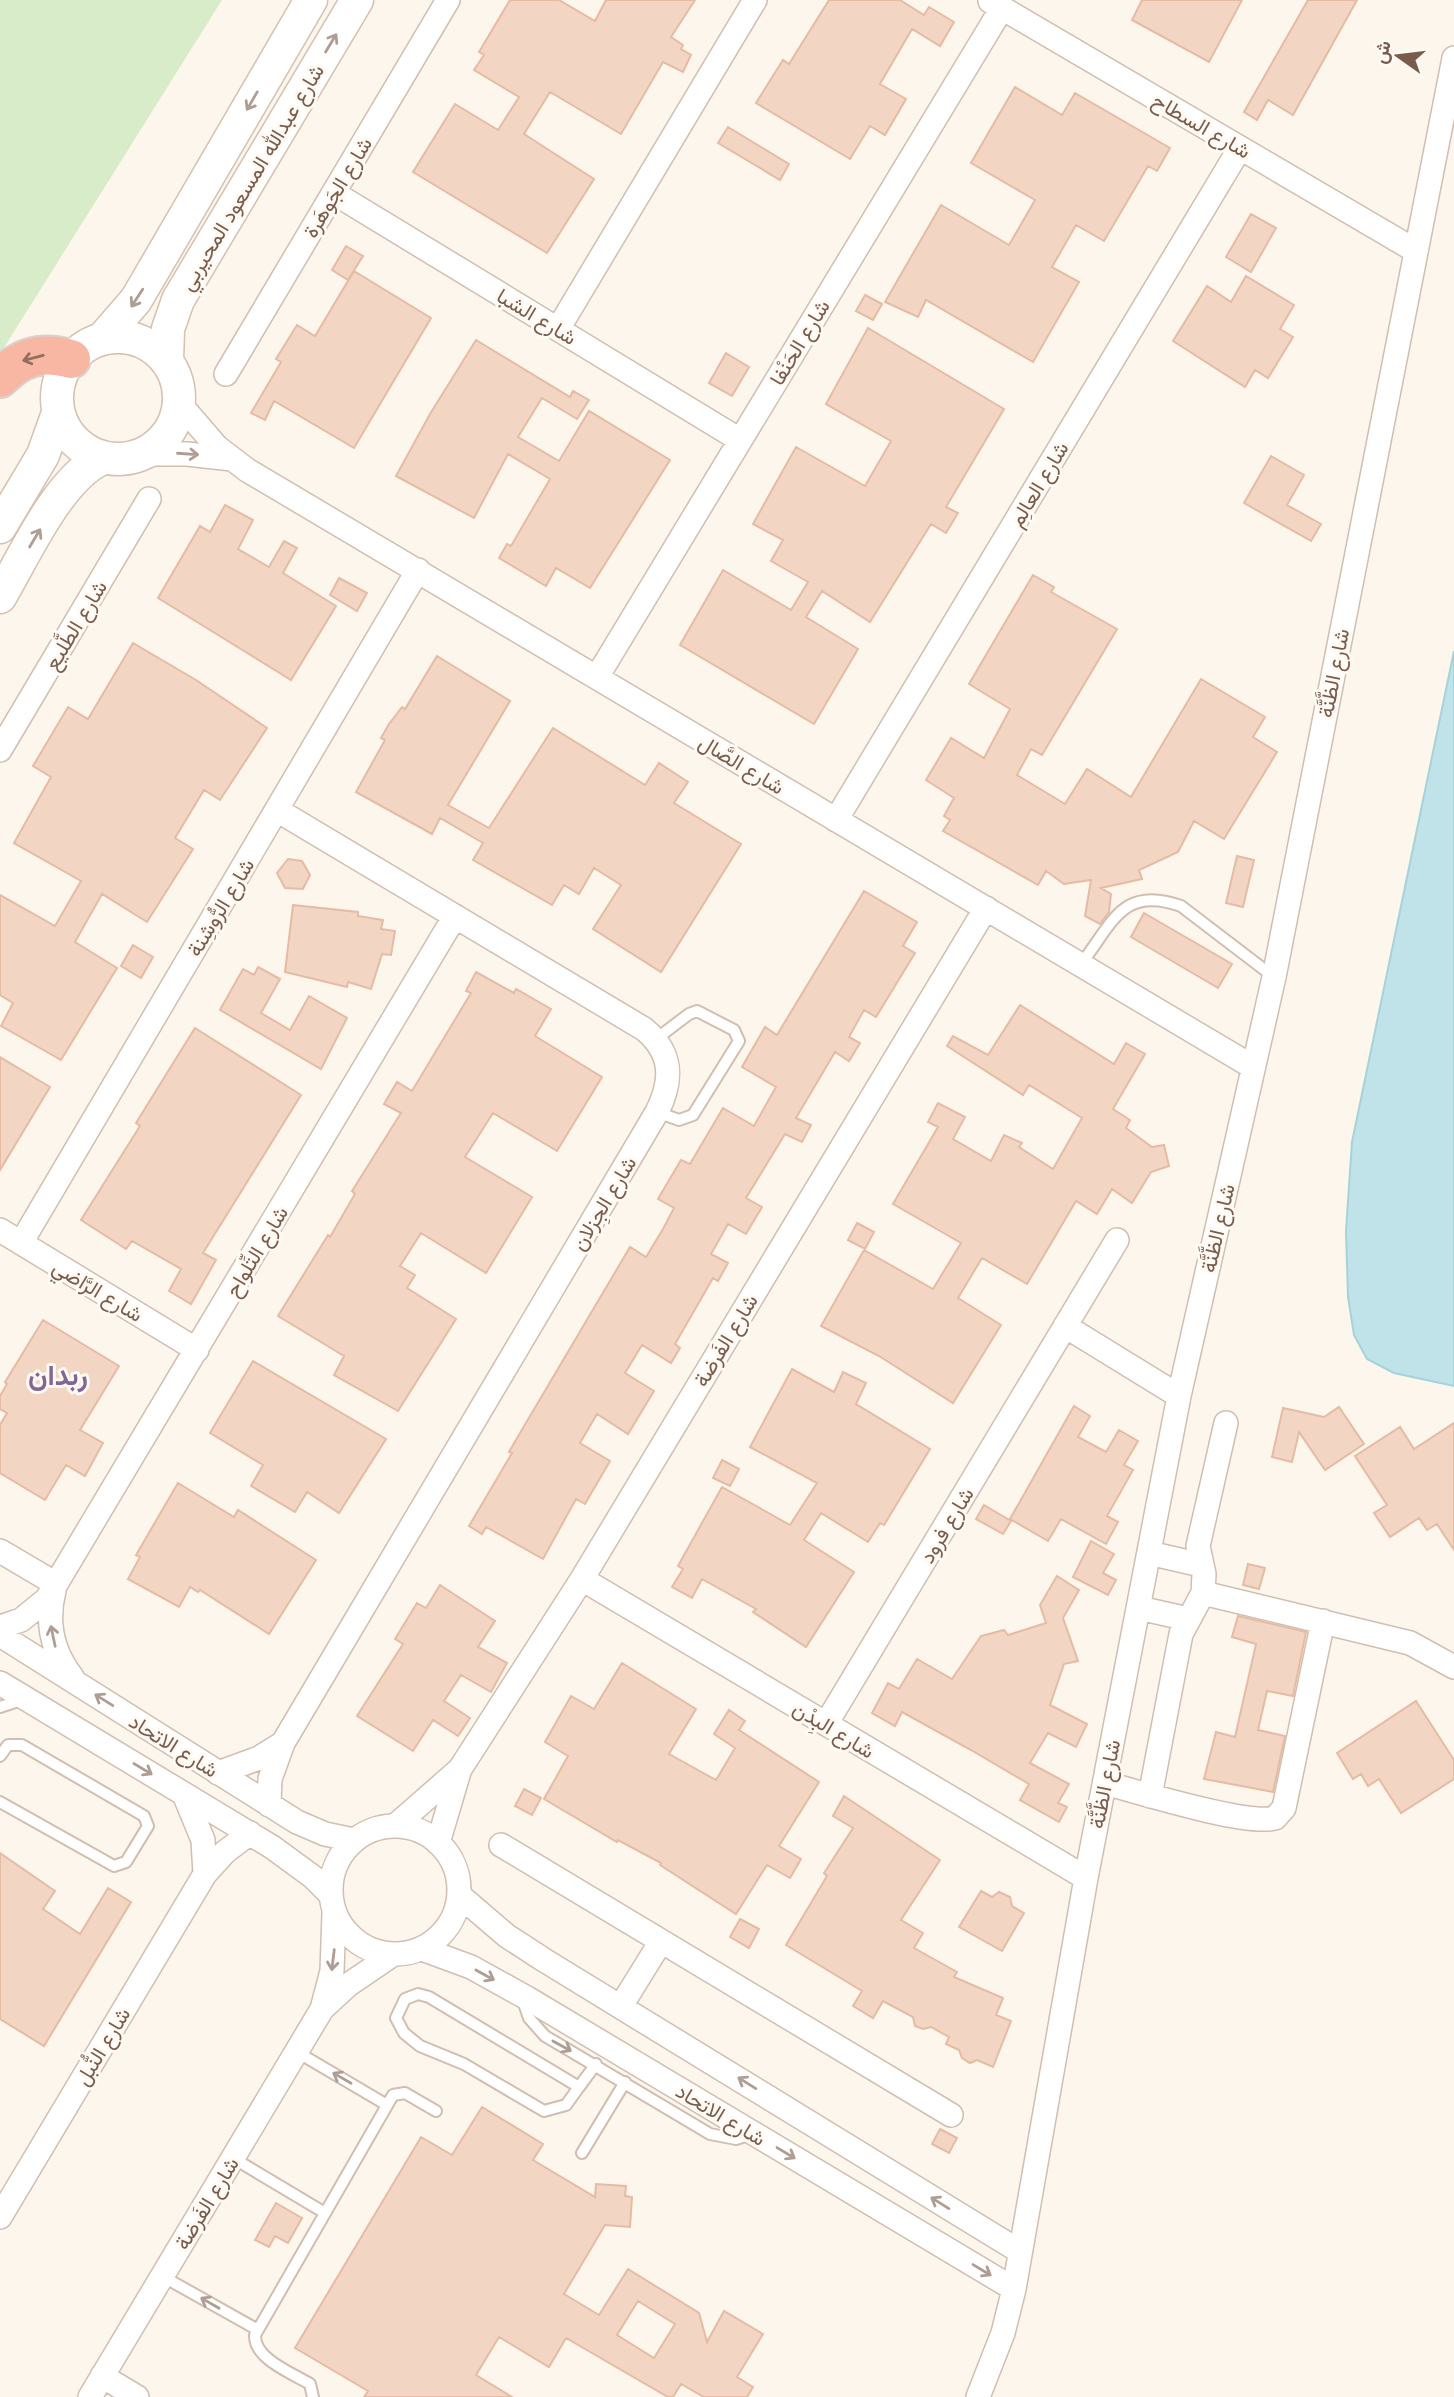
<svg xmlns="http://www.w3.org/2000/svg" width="1454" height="2397" font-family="'IBM Plex Sans',Vazirmatn,sans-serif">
<rect width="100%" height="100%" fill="#fdf6ec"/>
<!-- green -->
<path fill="#d8ecc9" d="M 0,0 L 222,0 L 0,354 Z"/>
<!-- water -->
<path fill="#bfe3e8" stroke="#a5d3da" stroke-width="2" d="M 1454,651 L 1454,1386 L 1394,1373 L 1367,1359 L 1354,1335 L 1348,1297 L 1346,1231 L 1352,1142 Z"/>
<!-- building -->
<path fill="#f3d5c3" stroke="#e6bba3" stroke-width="2" fill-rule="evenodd" d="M 510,0 L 559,0 L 595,21 L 606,0 L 695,0 L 671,37 L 683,45 L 681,49 L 691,55 L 683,72 L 663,62 L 621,134 L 550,92 L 524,134 L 594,179 L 547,253 L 413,172 L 455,104 L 498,130 L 519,97 L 474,70 L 484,55 L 479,52 Z
M 829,0 L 900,0 L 924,15 L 929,7 L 954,22 L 940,46 L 912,29 L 880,84 L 906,99 L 885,135 L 870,126 L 850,159 L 756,103 L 783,60 L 789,64 Z
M 1142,0 L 1242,0 L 1209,62 L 1132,20 Z
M 1308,0 L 1357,0 L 1293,115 L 1268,100 L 1257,120 L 1244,112 Z
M 1015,87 L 1062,115 L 1075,93 L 1170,148 L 1157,171 L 1148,166 L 1104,241 L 1076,225 L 1052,267 L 1079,282 L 1033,362 L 926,300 L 918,317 L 885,302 L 941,205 L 1009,245 L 1035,200 L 971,163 Z
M 728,127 L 789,164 L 780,180 L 718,143 Z
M 1251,214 L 1276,228 L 1251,272 L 1226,257 Z
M 346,246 L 363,256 L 348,280 L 332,270 Z
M 354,271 L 431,318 L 354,448 L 274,401 L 265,420 L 251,413 L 281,362 L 276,359 L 297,325 L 315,336 Z
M 1246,276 L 1294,305 L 1280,329 L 1293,337 L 1268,378 L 1255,370 L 1245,387 L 1173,341 L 1207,286 L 1231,302 Z
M 865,295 L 882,304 L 873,320 L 856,311 Z
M 868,328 L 1004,409 L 946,507 L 958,513 L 946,533 L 931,524 L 870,622 L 822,591 L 806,617 L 858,649 L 814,724 L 680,645 L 723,570 L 791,610 L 808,582 L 771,561 L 783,540 L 753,524 L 796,447 L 865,486 L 891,441 L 826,404 Z
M 476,340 L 570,397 L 573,391 L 589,400 L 577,419 L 542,398 L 518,437 L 559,461 L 589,411 L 670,460 L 590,588 L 556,568 L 546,586 L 499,558 L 507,544 L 511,546 L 550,479 L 508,454 L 474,518 L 396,476 L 430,414 Z
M 726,353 L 749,367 L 732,396 L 709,383 Z
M 1271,456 L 1304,475 L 1287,505 L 1321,524 L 1311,541 L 1244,503 Z
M 225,505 L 253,520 L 238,549 L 269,567 L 284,541 L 297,548 L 283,573 L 336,606 L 291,680 L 158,598 L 200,526 L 210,532 Z
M 1033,575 L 1054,587 L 1051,592 L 1117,629 L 1042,755 L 1031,749 L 1017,775 L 1065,804 L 1087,769 L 1131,797 L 1201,679 L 1265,717 L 1253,737 L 1277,752 L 1224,839 L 1194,821 L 1178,852 L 1139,870 L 1142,879 L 1101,888 L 1111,894 L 1109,912 L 1100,924 L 1085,916 L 1091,880 L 1064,884 L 1046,871 L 1038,885 L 943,831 L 950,820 L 944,816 L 954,798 L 926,780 L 951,738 L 984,758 L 1010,709 L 969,684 Z
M 339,578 L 367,593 L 357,611 L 330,595 Z
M 133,643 L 196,680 L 267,728 L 220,800 L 204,790 L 175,838 L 193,849 L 147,922 L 102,894 L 75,942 L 117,968 L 61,1060 L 1,1026 L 13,1003 L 0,995 L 0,895 L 55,926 L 81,881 L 14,843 L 51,777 L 33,766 L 68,707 L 88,719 Z
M 437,656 L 510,701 L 448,805 L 489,828 L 553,728 L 645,785 L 659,763 L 688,782 L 674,803 L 741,844 L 661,972 L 593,929 L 621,885 L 594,868 L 579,894 L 564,885 L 552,905 L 473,860 L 483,843 L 440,818 L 432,834 L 356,792 L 385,740 L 381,738 L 389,724 L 402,707 L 405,709 Z
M 1237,856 L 1254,860 L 1243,907 L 1226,903 Z
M 288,859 L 302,861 L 310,875 L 303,889 L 285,888 L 277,873 Z
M 864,891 L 917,922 L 903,946 L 915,953 L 876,1017 L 864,1010 L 849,1037 L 860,1043 L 849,1061 L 835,1052 L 796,1118 L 811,1125 L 802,1142 L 785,1134 L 746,1198 L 762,1207 L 746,1234 L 728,1224 L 711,1254 L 728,1263 L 718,1281 L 713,1278 L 675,1344 L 680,1348 L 671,1363 L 642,1345 L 625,1373 L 654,1391 L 628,1434 L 597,1414 L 580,1443 L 610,1461 L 585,1504 L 576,1499 L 543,1559 L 486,1527 L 482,1534 L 469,1526 L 512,1453 L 509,1452 L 520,1433 L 630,1247 L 646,1257 L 663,1229 L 674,1208 L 658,1199 L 681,1160 L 690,1164 L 723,1108 L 754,1126 L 776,1087 L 742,1067 L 765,1027 L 777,1035 Z
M 293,905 L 358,912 L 358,916 L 383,920 L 381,929 L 395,931 L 391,955 L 382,954 L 371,989 L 348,982 L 347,987 L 285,972 Z
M 1144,913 L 1232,964 L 1218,988 L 1131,937 Z
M 133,945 L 153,957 L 141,978 L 121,966 Z
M 258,967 L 280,979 L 261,1013 L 290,1030 L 309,996 L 347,1018 L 321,1069 L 220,1010 L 243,969 L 254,975 Z
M 476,972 L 514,993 L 516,989 L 551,1009 L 535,1036 L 602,1077 L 557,1151 L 493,1113 L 465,1157 L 532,1197 L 486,1273 L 421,1233 L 400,1266 L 415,1275 L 407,1288 L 456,1319 L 398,1411 L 334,1375 L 344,1356 L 278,1316 L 328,1235 L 330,1237 L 355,1194 L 352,1191 L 401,1113 L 384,1104 L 397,1082 L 412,1091 L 471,993 L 466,991 Z
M 1020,1005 L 1114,1064 L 1126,1043 L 1145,1054 L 1113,1109 L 1130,1120 L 1126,1128 L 1152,1147 L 1164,1145 L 1169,1166 L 1151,1172 L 1132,1203 L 1112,1189 L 1097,1214 L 1076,1201 L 1027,1284 L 982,1258 L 958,1298 L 1001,1325 L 953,1403 L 879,1356 L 821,1326 L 864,1250 L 933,1289 L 961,1243 L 893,1204 L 938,1127 L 928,1122 L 938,1103 L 965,1117 L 953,1139 L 991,1161 L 1004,1135 L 1022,1143 L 1019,1147 L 1053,1169 L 1082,1118 L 1029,1085 L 1023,1095 L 947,1046 L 953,1036 L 988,1055 Z
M 195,1028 L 301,1095 L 203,1253 L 216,1260 L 191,1304 L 169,1291 L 181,1269 L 132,1241 L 126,1249 L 81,1220 L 140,1126 L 136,1123 Z
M 0,1057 L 50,1087 L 0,1170 Z
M 857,1223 L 874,1232 L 865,1249 L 848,1240 Z
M 43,1320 L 119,1366 L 80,1430 L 103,1443 L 85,1476 L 66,1465 L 45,1500 L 0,1473 L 0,1425 L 7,1413 L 0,1409 L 0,1396 L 7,1384 L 5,1382 Z
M 253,1361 L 386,1439 L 339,1513 L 307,1492 L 295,1512 L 251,1486 L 263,1465 L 210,1433 Z
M 792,1369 L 834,1392 L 843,1372 L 866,1383 L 856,1404 L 930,1449 L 884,1525 L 880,1523 L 868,1542 L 821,1513 L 804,1540 L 854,1572 L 806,1647 L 753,1612 L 756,1609 L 702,1579 L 692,1598 L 672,1587 L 683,1569 L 678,1566 L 722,1487 L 790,1525 L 817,1483 L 750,1447 Z
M 1074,1406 L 1090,1416 L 1078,1437 L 1106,1452 L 1119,1430 L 1138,1441 L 1124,1465 L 1133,1470 L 1107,1516 L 1118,1522 L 1106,1544 L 1061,1519 L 1048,1541 L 1010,1519 Z
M 1339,1407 L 1364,1444 L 1325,1470 L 1299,1432 L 1292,1462 L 1272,1457 L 1283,1408 L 1324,1417 Z
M 1454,1423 L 1454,1550 L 1437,1524 L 1427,1530 L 1419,1518 L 1390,1537 L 1374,1513 L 1387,1505 L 1355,1456 L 1400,1427 L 1414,1449 Z
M 722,1460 L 739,1469 L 730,1486 L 713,1478 Z
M 178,1483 L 234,1517 L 238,1510 L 316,1560 L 269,1634 L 200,1590 L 198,1592 L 190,1587 L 179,1607 L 128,1579 L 140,1557 L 136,1555 Z
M 984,1505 L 1011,1521 L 1003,1534 L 976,1519 Z
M 1091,1541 L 1114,1554 L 1103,1573 L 1116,1580 L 1108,1595 L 1073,1577 Z
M 1248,1564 L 1265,1568 L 1259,1589 L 1243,1585 Z
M 1057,1576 L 1079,1590 L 1063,1618 L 1078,1661 L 1064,1664 L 1050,1705 L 1087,1724 L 1076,1747 L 1048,1733 L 1030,1763 L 1069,1784 L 1058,1803 L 1067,1807 L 1059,1822 L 1020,1800 L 1029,1784 L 971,1750 L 902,1712 L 895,1726 L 872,1713 L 888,1683 L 899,1689 L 917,1659 L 952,1679 L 981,1636 L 1004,1630 L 1008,1635 L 1046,1623 L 1040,1605 Z
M 440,1585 L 495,1621 L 478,1647 L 507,1663 L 491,1692 L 461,1675 L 444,1701 L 470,1718 L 458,1736 L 433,1720 L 413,1751 L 357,1716 L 403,1644 L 395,1639 L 417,1603 L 426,1608 Z
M 1238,1616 L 1306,1632 L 1293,1696 L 1267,1691 L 1258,1730 L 1285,1736 L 1273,1792 L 1204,1779 L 1216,1732 L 1235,1737 L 1256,1644 L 1232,1637 Z
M 622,1663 L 696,1709 L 669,1754 L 716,1780 L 735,1748 L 714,1734 L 729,1710 L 745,1721 L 739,1730 L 819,1782 L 779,1846 L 801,1859 L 790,1878 L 767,1865 L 736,1914 L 660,1865 L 661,1863 L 618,1840 L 617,1842 L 544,1799 L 568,1756 L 545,1742 L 571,1696 L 594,1709 Z
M 1416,1701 L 1454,1760 L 1454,1779 L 1401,1813 L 1379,1779 L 1368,1786 L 1361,1774 L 1353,1779 L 1337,1753 Z
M 524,1789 L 541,1798 L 532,1815 L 515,1806 Z
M 844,1796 L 940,1860 L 901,1920 L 923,1933 L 914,1948 L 957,1972 L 954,1977 L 1003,1998 L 996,2015 L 1011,2021 L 993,2067 L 977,2060 L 970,2063 L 962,2058 L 959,2050 L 946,2044 L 949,2037 L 931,2027 L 923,2029 L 915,2026 L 913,2017 L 883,2001 L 873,2018 L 853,2006 L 862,1991 L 786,1945 L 827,1876 L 824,1873 L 853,1828 L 833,1816 Z
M 0,1853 L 55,1891 L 43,1909 L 80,1934 L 108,1888 L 131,1902 L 44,2046 L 0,2019 Z
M 981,1891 L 992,1897 L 999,1892 L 1010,1897 L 1012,1906 L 1024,1913 L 1002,1951 L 959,1927 Z
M 740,1919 L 759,1929 L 749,1948 L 730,1937 Z
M 482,2107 L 543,2144 L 533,2160 L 595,2197 L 596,2184 L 626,2186 L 625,2196 L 632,2197 L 630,2227 L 605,2225 L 564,2294 L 599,2315 L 628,2269 L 699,2313 L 707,2342 L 724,2311 L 763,2334 L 737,2377 L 753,2387 L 747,2397 L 704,2397 L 681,2384 L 673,2397 L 668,2397 L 566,2338 L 549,2367 L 499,2337 L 476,2375 L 512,2397 L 364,2397 L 368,2391 L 295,2348 L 421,2137 L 452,2155 ZM 638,2301 L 675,2324 L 654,2358 L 617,2335 Z
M 940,2129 L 957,2138 L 949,2153 L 932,2144 Z
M 276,2203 L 302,2218 L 288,2243 L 275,2236 L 269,2247 L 255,2240 Z"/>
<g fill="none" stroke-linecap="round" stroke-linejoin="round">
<defs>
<path id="lane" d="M 1081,964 C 1113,923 1122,885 1181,906 L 1274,977
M 656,1039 L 689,1014 L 697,1011 L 734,1030 L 739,1041 L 693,1115 L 679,1120 L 657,1112
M 0,1707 L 24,1699
M 0,1756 L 8,1745 L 22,1745 L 144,1816 L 148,1826 L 126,1862 L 114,1866 L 0,1802
M 418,1994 L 429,1997 L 579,2087 L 566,2105 L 544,2111 L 464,2064 L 420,2046 L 404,2033 L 396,2018 L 405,1999 Z
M 522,1998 L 529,2018 L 545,2036 L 710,2134 L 736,2139 L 752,2134
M 297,2052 L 387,2105
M 579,2087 L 596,2064
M 582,2153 L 625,2082
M 233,2158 L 325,2213
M 162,2276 L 258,2330
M 313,2397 L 310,2384 C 292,2373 254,2359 255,2335 L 393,2095 L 405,2093 L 436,2111"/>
<path id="street" d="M 990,1 L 1416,251
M 334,193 L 740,440
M 558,329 L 755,0
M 226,374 L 448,0
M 179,403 L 217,447 L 247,470 L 1253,1067
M 143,454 L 187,454 L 232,459
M 597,677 L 1002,8
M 0,750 L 149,499
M 836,820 L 1240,148
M 0,1230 L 197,1350
M 21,1243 L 418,570
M 1065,1326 L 1179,1396
M 0,1551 L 56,1584
M 1149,1553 L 1201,1565
M 582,1579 L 1086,1878
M 54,1591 C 46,1622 52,1651 72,1677
M 1203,1593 L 1410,1643 L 1454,1667
M 1139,1608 L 1188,1619
M 0,1627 L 21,1620 L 47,1599 L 455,916
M 0,1635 L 297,1822 L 325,1834 L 354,1840
M 0,1683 L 272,1847 L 313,1877 L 331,1895
M 826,1724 L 1117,1240
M 218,1773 L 259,1758 L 283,1743
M 1105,1783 C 1138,1792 1247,1826 1275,1818 L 1284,1808 L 1323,1621
M 184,1794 L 203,1840 L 205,1874
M 1150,1796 L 1181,1634 L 1203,1593 L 1204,1574 L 1198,1546 L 1226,1423
M 269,1805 L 270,1779 L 283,1743 L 657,1112 C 673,1080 673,1053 644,1029 L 277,810
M 395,1826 L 460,1769 L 582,1579 L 986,908
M331 1890a64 64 0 1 1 128 0a64 64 0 1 1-128 0Z
M 438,1843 L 459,1772
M 501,1845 L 951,2115
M 459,1895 L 507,1936 L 544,1960 L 1019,2251
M 422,1949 L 471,1967 L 527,1998 L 1014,2289
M 621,2006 L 660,1943
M 322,2009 L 332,1971 L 334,1913
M 0,2217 L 205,1874 L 225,1852 L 250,1833
M 102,2376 L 137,2397
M 90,2397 L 322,2009 L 348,1985 L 392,1955
M 978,2397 L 1003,2333 L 1014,2289 L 1086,1878 L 1179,1396 L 1274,977 L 1454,58"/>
<path id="secondary" d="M57 398a61 61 0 1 1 122 0a61 61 0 1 1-122 0Z
M 103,338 L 136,300 L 311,0
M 167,361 L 168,329 L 178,300 L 357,0
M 0,527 L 43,455 L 58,413
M 0,597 C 25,555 59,477 103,458"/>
<path id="highway" d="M 0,378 C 22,356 41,351 71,359"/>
</defs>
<!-- lane casing -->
<use href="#lane" stroke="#d1beb0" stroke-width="14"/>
<!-- street casing -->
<use href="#street" stroke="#d1beb0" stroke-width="26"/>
<!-- secondary casing -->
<use href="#secondary" stroke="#d6c0b0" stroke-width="35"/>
<!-- highway casing -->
<use href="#highway" stroke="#dad1cd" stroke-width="42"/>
<!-- lane -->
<use href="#lane" stroke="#fff" stroke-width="10"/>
<!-- street -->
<use href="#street" stroke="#fff" stroke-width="23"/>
<!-- secondary -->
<use href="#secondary" stroke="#fff" stroke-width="32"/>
<!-- highway -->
<use href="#highway" stroke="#f7b7a3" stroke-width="38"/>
</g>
<!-- one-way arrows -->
<defs><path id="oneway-shaft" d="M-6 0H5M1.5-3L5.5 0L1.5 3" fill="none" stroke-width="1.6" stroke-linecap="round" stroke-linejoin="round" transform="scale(1.75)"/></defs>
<g stroke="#af9d94">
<use href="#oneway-shaft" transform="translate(331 43) rotate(-59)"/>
<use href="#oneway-shaft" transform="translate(252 101) rotate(120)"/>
<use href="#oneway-shaft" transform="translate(137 298) rotate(123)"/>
<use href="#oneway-shaft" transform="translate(188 454) rotate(4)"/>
<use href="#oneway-shaft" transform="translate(35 538) rotate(-59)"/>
<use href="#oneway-shaft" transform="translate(53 1636) rotate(-102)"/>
<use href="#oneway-shaft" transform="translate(104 1700) rotate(-148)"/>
<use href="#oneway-shaft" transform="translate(143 1769) rotate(31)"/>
<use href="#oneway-shaft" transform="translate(333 1960) rotate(97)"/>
<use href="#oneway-shaft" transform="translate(485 1975) rotate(29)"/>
<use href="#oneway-shaft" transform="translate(562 2046) rotate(29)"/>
<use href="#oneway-shaft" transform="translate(342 2078) rotate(-150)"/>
<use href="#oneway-shaft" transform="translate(747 2083) rotate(-148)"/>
<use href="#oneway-shaft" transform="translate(786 2153) rotate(31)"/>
<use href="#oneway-shaft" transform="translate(940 2203) rotate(-148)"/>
<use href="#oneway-shaft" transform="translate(982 2270) rotate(31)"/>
<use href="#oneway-shaft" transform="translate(210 2303) rotate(-150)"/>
</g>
<use stroke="#936e5e" href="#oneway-shaft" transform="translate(33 358) rotate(165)"/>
<g text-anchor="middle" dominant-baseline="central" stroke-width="6" stroke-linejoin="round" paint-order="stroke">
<!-- street labels -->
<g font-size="21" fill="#7a5c4d" stroke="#fffaf3">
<text transform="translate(1202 125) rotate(30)">شارع السطاح</text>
<text transform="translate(251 177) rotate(-59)">شارع عبدالله المسعود المحيربي</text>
<text transform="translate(337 187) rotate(-59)">شارع الجَوهَرة</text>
<text transform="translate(537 316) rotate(31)">شارع الشبا</text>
<text transform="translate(799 342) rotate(-59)">شارع الحَنْفا</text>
<text transform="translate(1038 484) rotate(-59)">شارع العالِم</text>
<text transform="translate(75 625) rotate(-59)">شارع الطَّليع</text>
<text transform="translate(1333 673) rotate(-79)">شارع الظَّنَّة</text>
<text transform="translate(742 764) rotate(31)">شارع الصَّال</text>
<text transform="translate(220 907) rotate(-59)">شارع الرُّوشِنة</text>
<text transform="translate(603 1203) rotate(-59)">شارع الجِزلان</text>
<text transform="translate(1217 1228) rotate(-77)">شارع الظَّنَّة</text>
<text transform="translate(256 1251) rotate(-59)">شارع التِّلواح</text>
<text transform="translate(98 1290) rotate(31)">شارع الرَّاضي</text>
<text transform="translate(725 1340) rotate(-59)">شارع الفَرضة</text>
<text transform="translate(946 1525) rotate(-59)">شارع فرود</text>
<text transform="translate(834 1729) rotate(31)">شارع البِدْن</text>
<text transform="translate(174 1745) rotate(32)">شارع الاتحاد</text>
<text transform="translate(1104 1784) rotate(-79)">شارع الظَّنَّة</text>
<text transform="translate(102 2046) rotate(-59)">شارع النُّبل</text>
<text transform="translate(721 2114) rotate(31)">شارع الاتحاد</text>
<text transform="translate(206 2203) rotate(-59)">شارع الفَرضة</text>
</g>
<!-- district labels -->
<g font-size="28" font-weight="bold" fill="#846695" stroke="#fffaf3">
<text x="58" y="1374">ربدان</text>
</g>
</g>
<!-- north arrow -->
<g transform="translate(1398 56) rotate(284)" stroke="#fffaf3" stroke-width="5" paint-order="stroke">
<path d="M0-5L12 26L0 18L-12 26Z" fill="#7a5c4d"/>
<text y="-10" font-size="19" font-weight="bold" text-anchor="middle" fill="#7a5c4d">ش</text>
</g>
</svg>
